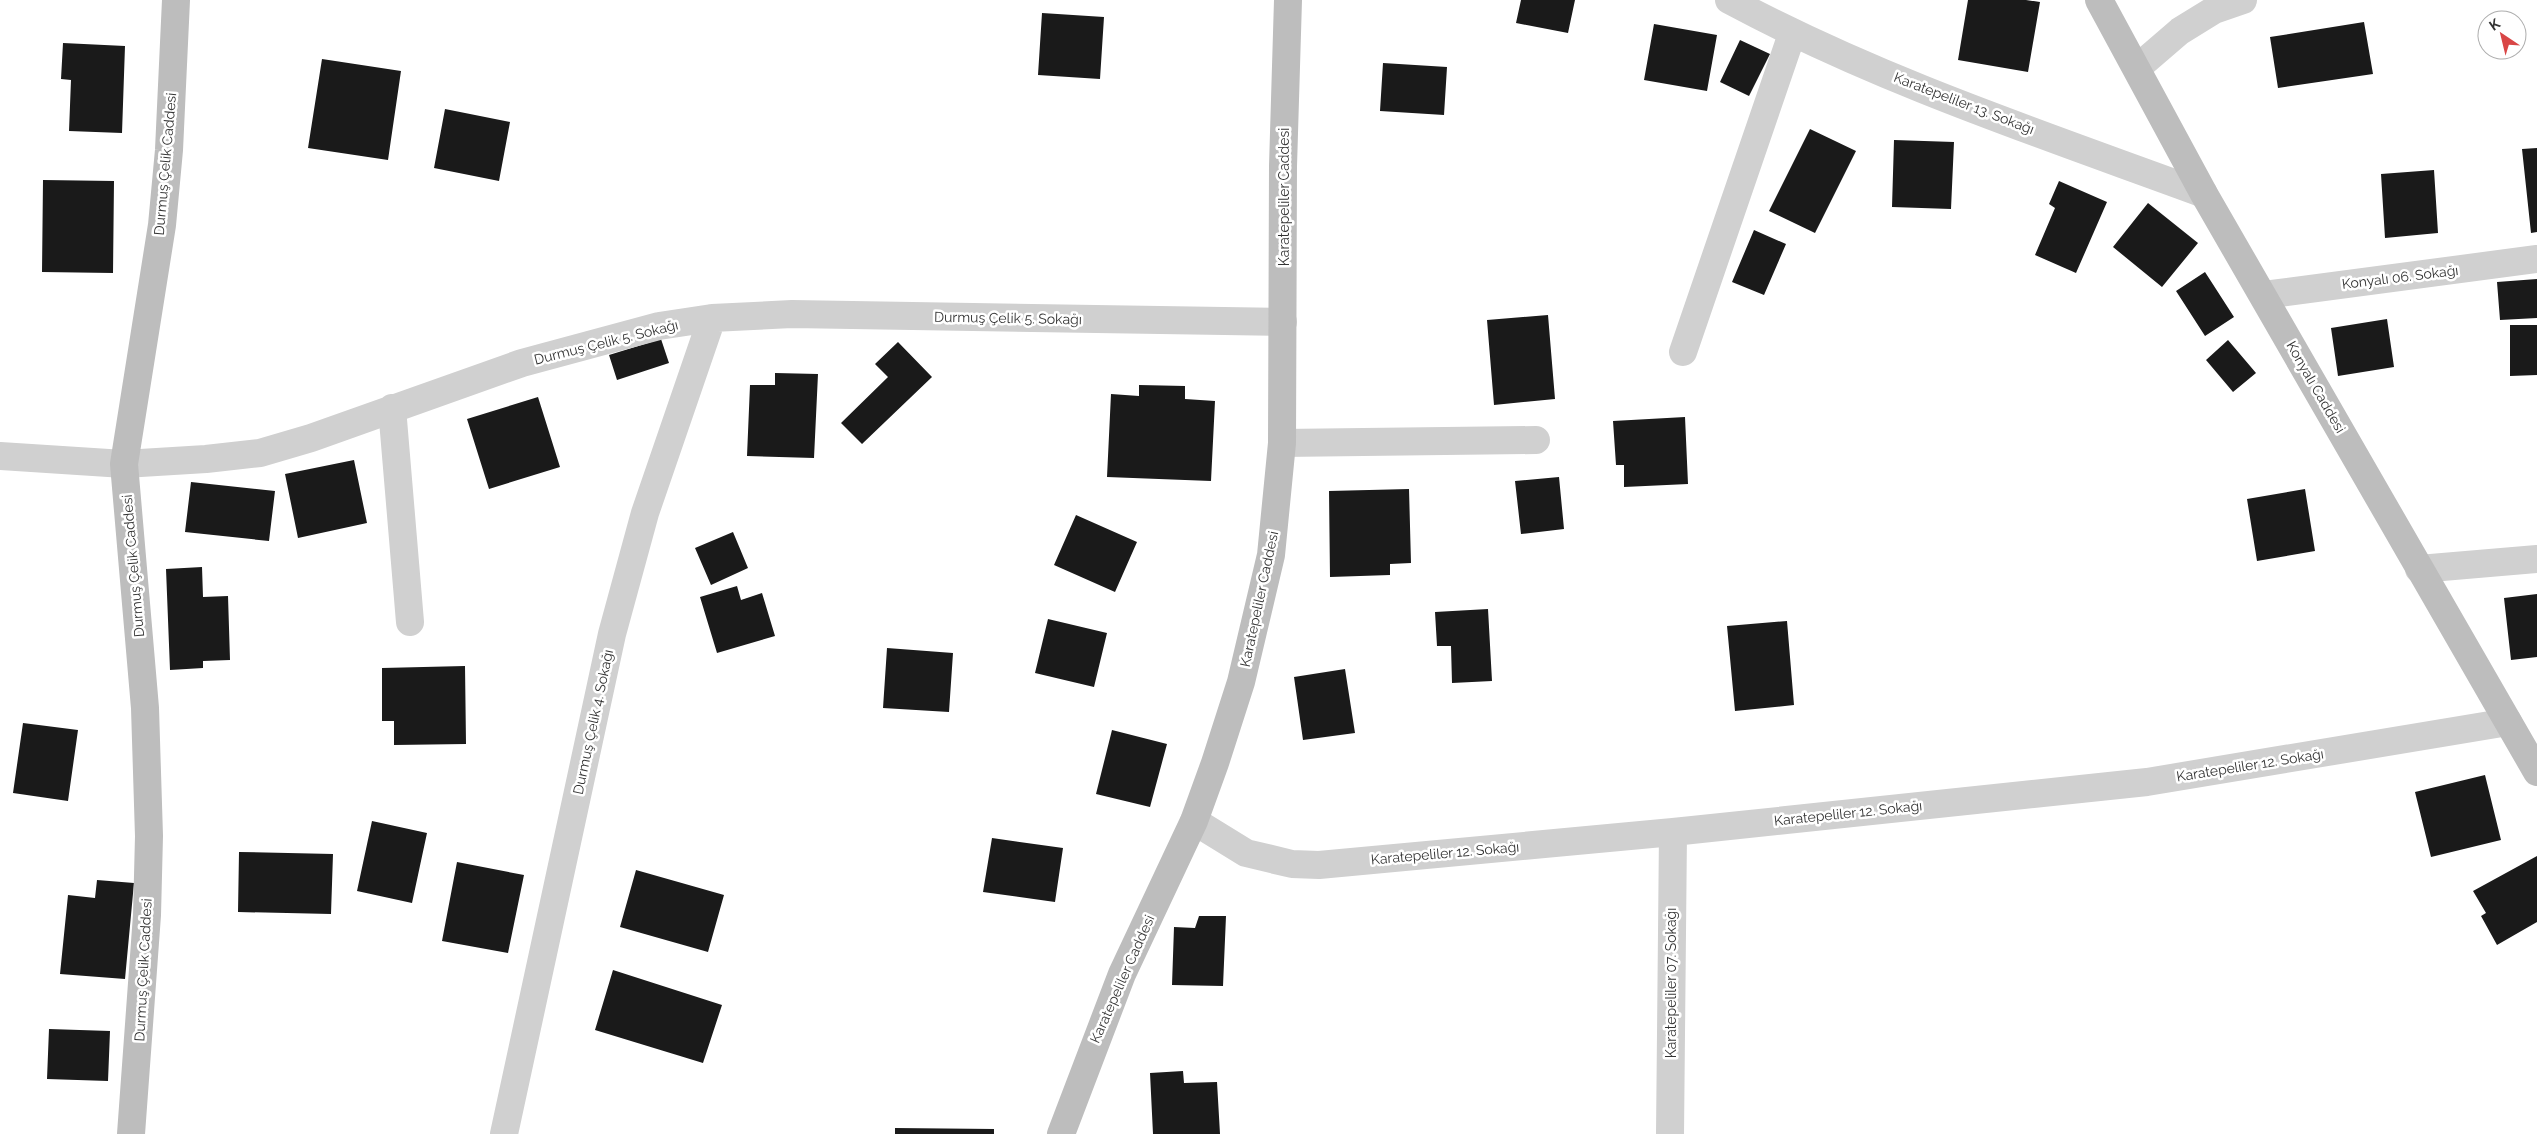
<svg xmlns="http://www.w3.org/2000/svg" width="2537" height="1134" font-family="Raleway,sans-serif">
<rect width="100%" height="100%" fill="#fff"/>
<!-- building -->
<path fill="#1a1a1a" d="M 1521,0 L 1575,0 L 1568,33 L 1516,23 Z
M 1968,0 L 2026,0 L 2040,2 L 2028,72 L 1958,60 Z
M 1042,13 L 1104,17 L 1100,79 L 1038,75 Z
M 2364,22 L 2373,74 L 2278,88 L 2270,37 Z
M 1654,24 L 1717,35 L 1707,91 L 1644,80 Z
M 1740,40 L 1770,54 L 1749,96 L 1720,82 Z
M 63,43 L 125,46 L 122,133 L 69,131 L 71,80 L 61,79 Z
M 322,59 L 401,71 L 388,160 L 308,148 Z
M 1383,63 L 1447,67 L 1444,115 L 1380,111 Z
M 445,109 L 510,122 L 499,181 L 434,168 Z
M 1810,129 L 1856,151 L 1815,233 L 1769,211 Z
M 1894,140 L 1954,142 L 1951,209 L 1892,207 Z
M 2537,148 L 2537,232 L 2531,233 L 2522,149 Z
M 2434,170 L 2438,233 L 2385,238 L 2381,174 Z
M 43,180 L 114,181 L 113,273 L 42,272 Z
M 2059,181 L 2107,202 L 2076,273 L 2035,255 L 2055,208 L 2049,204 Z
M 2148,203 L 2198,243 L 2162,287 L 2113,247 Z
M 1754,230 L 1786,244 L 1764,295 L 1732,282 Z
M 2205,272 L 2234,317 L 2205,336 L 2176,291 Z
M 2537,279 L 2537,318 L 2500,320 L 2497,282 Z
M 1548,315 L 1555,399 L 1494,405 L 1487,320 Z
M 2387,319 L 2394,367 L 2338,376 L 2331,328 Z
M 2510,325 L 2537,325 L 2537,375 L 2510,376 Z
M 661,339 L 669,363 L 617,380 L 609,355 Z
M 2228,340 L 2256,373 L 2233,392 L 2206,360 Z
M 898,342 L 932,377 L 862,444 L 841,423 L 888,377 L 875,364 Z
M 775,373 L 818,374 L 814,458 L 747,456 L 750,385 L 775,385 Z
M 1139,385 L 1185,386 L 1185,399 L 1215,401 L 1211,481 L 1107,477 L 1111,394 L 1139,396 Z
M 538,397 L 560,467 L 489,489 L 467,419 Z
M 1685,417 L 1688,484 L 1624,487 L 1624,465 L 1616,465 L 1613,421 Z
M 354,460 L 367,523 L 298,538 L 285,474 Z
M 1559,477 L 1564,529 L 1521,534 L 1515,481 Z
M 191,482 L 275,491 L 269,541 L 185,532 Z
M 1409,489 L 1411,563 L 1390,564 L 1390,575 L 1330,577 L 1329,491 Z
M 2305,489 L 2315,551 L 2257,561 L 2247,499 Z
M 1076,515 L 1137,542 L 1115,592 L 1054,565 Z
M 733,532 L 748,568 L 711,585 L 695,548 Z
M 202,567 L 203,597 L 228,596 L 230,660 L 203,661 L 203,668 L 170,670 L 166,569 Z
M 737,586 L 741,600 L 762,593 L 775,636 L 717,653 L 700,597 Z
M 2537,594 L 2537,657 L 2511,660 L 2504,598 Z
M 1488,609 L 1492,681 L 1452,683 L 1451,646 L 1437,646 L 1435,612 Z
M 1048,619 L 1107,633 L 1094,687 L 1035,673 Z
M 1787,621 L 1794,705 L 1735,711 L 1727,626 Z
M 887,648 L 953,653 L 949,712 L 883,708 Z
M 465,666 L 466,744 L 394,745 L 394,721 L 382,721 L 382,668 Z
M 1345,669 L 1355,733 L 1303,740 L 1294,677 Z
M 23,723 L 78,730 L 68,801 L 13,793 Z
M 1112,730 L 1167,744 L 1150,807 L 1096,794 Z
M 2485,775 L 2501,840 L 2431,857 L 2415,792 Z
M 372,821 L 427,833 L 412,903 L 357,891 Z
M 992,838 L 1063,848 L 1055,902 L 983,892 Z
M 239,852 L 333,854 L 331,914 L 238,912 Z
M 2537,856 L 2537,922 L 2497,945 L 2481,916 L 2486,913 L 2473,891 Z
M 457,862 L 524,875 L 508,953 L 442,941 Z
M 636,870 L 724,895 L 708,952 L 620,927 Z
M 97,880 L 134,883 L 125,979 L 60,974 L 68,895 L 95,898 Z
M 1199,916 L 1226,916 L 1223,986 L 1172,985 L 1174,927 L 1195,928 Z
M 613,970 L 722,1005 L 703,1063 L 595,1030 Z
M 49,1029 L 110,1031 L 108,1081 L 47,1079 Z
M 1183,1071 L 1184,1083 L 1217,1082 L 1220,1134 L 1153,1134 L 1150,1073 Z
M 895,1128 L 994,1129 L 994,1134 L 895,1134 Z"/>
<g fill="none" stroke-linecap="round" stroke-linejoin="round">
<!-- street -->
<path stroke="#d0d0d0" stroke-width="28" d="M 1729,0 C 1880,81 2044,135 2204,194
M 2137,68 L 2180,31 L 2214,10 L 2243,0
M 2264,295 L 2537,259
M 1683,352 L 1792,34
M 392,408 L 410,622
M 1282,443 L 1536,440
M 0,456 L 124,464 L 206,459 L 260,453 L 311,438 L 522,363 L 659,326 L 712,318 L 792,314 L 1283,322
M 2419,569 L 2537,559
M 1194,821 L 1246,853 L 1292,864 L 1319,865 L 1673,832 L 2147,782 L 2508,722
M 504,1134 L 612,634 L 645,513 L 712,318
M 1670,1134 L 1673,832"/>
<!-- secondary -->
<path stroke="#bdbdbd" stroke-width="28" d="M 2099,0 L 2204,194 L 2537,772
M 131,1134 L 147,915 L 149,836 L 145,708 L 124,464 L 162,225 L 169,150 L 176,0
M 1061,1134 L 1122,974 L 1194,821 L 1215,763 L 1241,682 L 1271,555 L 1282,443 L 1283,166 L 1288,0"/>
</g>
<g text-anchor="middle" dominant-baseline="central" stroke-width="5" stroke-linejoin="round" paint-order="stroke">
<!-- street labels -->
<g font-size="14" fill="#333" stroke="#fff">
<text transform="translate(1964 103) rotate(21)">Karatepeliler 13. Sokağı</text>
<text transform="translate(165 164) rotate(-85)">Durmuş Çelik Caddesi</text>
<text transform="translate(1284 197) rotate(-90)">Karatepeliler Caddesi</text>
<text transform="translate(2400 277) rotate(-7)">Konyalı 06. Sokağı</text>
<text transform="translate(1008 318) rotate(1)">Durmuş Çelik 5. Sokağı</text>
<text transform="translate(606 342) rotate(-14)">Durmuş Çelik 5. Sokağı</text>
<text transform="translate(2316 387) rotate(60)">Konyalı Caddesi</text>
<text transform="translate(133 566) rotate(-95)">Durmuş Çelik Caddesi</text>
<text transform="translate(1259 599) rotate(-78)">Karatepeliler Caddesi</text>
<text transform="translate(593 722) rotate(-78)">Durmuş Çelik 4. Sokağı</text>
<text transform="translate(2250 765) rotate(-9)">Karatepeliler 12. Sokağı</text>
<text transform="translate(1848 813) rotate(-6)">Karatepeliler 12. Sokağı</text>
<text transform="translate(1445 853) rotate(-5)">Karatepeliler 12. Sokağı</text>
<text transform="translate(143 970) rotate(-87)">Durmuş Çelik Caddesi</text>
<text transform="translate(1122 979) rotate(-66)">Karatepeliler Caddesi</text>
<text transform="translate(1671 983) rotate(-90)">Karatepeliler 07. Sokağı</text>
</g>
</g>
<!-- north arrow -->
<g transform="translate(2502 35) rotate(325)"><circle r="24" fill="#ffffff" stroke="#adadad"/>
<path d="M0-4L9 19L0 12L-9 19Z" fill="#d94646"/>
<text y="-8" font-size="14" font-weight="bold" text-anchor="middle" fill="#333333">K</text>
</g>
</svg>
